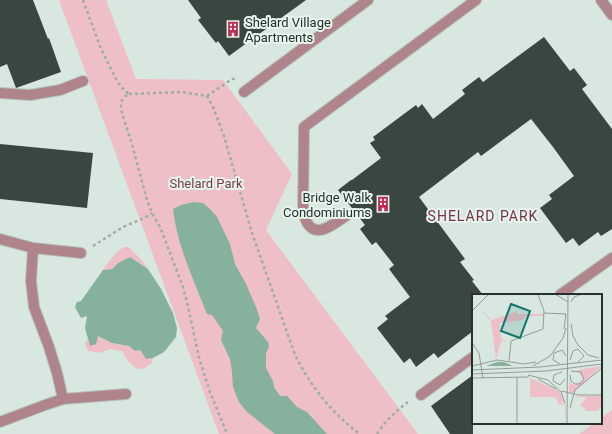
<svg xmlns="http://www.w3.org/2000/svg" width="612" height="434" font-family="Roboto,sans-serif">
<rect width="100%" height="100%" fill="#d8e7e0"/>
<!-- green -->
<path fill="#eebfc6" d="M 59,0 L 106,0 L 136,79 L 223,80 L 292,174 L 266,230 L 418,434 L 219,434 Z
M 124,247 L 129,247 L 140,258 L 148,269 L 130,257 L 118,263 L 112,269 L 103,270 C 109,261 114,253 124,247 Z
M 97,336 L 112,343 L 129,346 L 140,350 L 146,359 L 153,358 L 151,364 C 149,365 145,368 142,369 C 132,370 126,358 122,351 L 110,349 L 100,353 L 88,351 L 85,344 L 88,338 L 90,346 Z
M 612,410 L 612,434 L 579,434 L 594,423 L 601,423 L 601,418 Z"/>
<!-- water -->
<path fill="#85b19d" d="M 194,202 L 203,203 L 210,209 L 217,217 L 230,244 L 235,264 L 246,284 L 256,307 L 260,319 L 256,328 L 268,342 L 269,347 L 266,353 L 266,368 L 273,381 L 274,387 L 280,396 L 287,396 L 297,407 L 307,412 L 327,434 L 275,434 L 247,412 L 239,402 L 233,387 L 232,372 L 230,359 L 221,340 L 223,331 L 212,315 L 207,314 C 194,280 177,246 173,209 L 181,205 Z
M 130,257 L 148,269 L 161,289 L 173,313 L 177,328 L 176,337 L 164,352 L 153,358 L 146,359 L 140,350 L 135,351 L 129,346 L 112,343 L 98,336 L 96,344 L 90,346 L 85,328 L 87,316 L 81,318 L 75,307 L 77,302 L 81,301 L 103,270 L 112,269 L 118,263 Z"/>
<!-- building -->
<path fill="#3a4640" d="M 0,0 L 33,0 L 48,39 L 49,38 L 61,72 L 16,88 L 7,64 L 0,67 Z
M 188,0 L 306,0 L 229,56 L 218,41 L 216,43 L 198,20 L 201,18 Z
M 544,37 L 570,71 L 574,68 L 587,85 L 582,89 L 612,129 L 612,229 L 601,236 L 598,232 L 579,246 L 573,238 L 566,243 L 540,208 L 552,199 L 549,195 L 574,176 L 553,147 L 531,119 L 481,156 L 478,152 L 419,197 L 465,259 L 460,262 L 474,280 L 472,281 L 483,295 L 473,295 L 473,331 L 438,358 L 434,353 L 416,367 L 410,358 L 404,363 L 377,328 L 388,319 L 385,316 L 410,297 L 389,269 L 394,265 L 376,242 L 372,245 L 360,229 L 365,225 L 338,190 L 351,180 L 352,180 L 381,158 L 370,143 L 375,140 L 373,137 L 416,105 L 418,108 L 422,104 L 433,119 L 465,94 L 462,90 L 479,77 L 483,82 Z
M 0,144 L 93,153 L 87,208 L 0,199 Z
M 473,375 L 473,434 L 450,434 L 431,406 Z"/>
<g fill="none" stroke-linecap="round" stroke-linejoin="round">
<defs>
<path id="minor" d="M 601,0 L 612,15
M 244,92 L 368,0
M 0,93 L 30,95 L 60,90 L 83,81
M 346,216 C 329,227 311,243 303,212 L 304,127 L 476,0
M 0,239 L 33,248 L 31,281 L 34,307 L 49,347 L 57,373 L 63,399
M 33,248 L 81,253
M 560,295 L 612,258
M 421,395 L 473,357
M 0,422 L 45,405 L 63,399 L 126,394"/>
</defs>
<!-- minor casing -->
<use href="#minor" stroke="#b5c2bc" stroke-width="12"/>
<!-- path -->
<path stroke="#a0aca6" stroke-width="2.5" stroke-dasharray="3 3" stroke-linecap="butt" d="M 83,0 L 101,49 L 116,79 L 121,87 L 129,94 L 124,97 L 121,102 L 121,110 L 131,141 L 147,200 L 152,213 L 160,227 L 183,287 L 188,306 L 199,358 L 210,392 L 227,434
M 129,94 L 181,92 L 207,96 L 213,107 L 224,136 L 252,233 L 295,355 C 310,385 332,414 360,434
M 207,96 L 232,79 L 237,79
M 93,246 L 123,227 L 144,218 L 152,213
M 377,434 C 385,421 396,411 408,402"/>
<!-- minor -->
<use href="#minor" stroke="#af858b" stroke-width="10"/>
</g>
<!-- icons -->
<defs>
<symbol id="building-bare" viewBox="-9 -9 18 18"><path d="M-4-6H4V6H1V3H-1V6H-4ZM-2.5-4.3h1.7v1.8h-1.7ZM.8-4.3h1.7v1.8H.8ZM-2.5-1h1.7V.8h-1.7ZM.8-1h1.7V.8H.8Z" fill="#bc2d57" stroke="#e5f4ed" stroke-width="2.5" paint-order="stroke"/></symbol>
</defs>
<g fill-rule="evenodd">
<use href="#building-bare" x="222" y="18" width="22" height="22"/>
<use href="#building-bare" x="372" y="193" width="22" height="22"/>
</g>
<g text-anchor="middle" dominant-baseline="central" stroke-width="4" stroke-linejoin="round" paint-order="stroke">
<!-- poi labels -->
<g font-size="13" fill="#292f2c" stroke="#e5f4ed" text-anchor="start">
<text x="245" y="22">Shelard Village<tspan x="245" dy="15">Apartments</tspan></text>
<text x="371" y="197" text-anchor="end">Bridge Walk<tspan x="371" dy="15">Condominiums</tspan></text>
</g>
<!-- park labels -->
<g font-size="13" fill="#793b48" stroke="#e5f4ed">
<text x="206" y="183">Shelard Park</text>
</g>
<!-- neighbourhood labels -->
<g font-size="14" letter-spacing="1" fill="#793242" stroke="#e5f4ed">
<text x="483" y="216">SHELARD PARK</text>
</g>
</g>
<!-- overview -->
<g transform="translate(472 294)">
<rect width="130" height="130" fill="#d8e7e0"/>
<path d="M 6,13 L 20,26 L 45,17 L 45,20 L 71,20 L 71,22 L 53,22 L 51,26 L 28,29 L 29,45 L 37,48 L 29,47 L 24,65 L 19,27 ZM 130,72 L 101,99 L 97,98 L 97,88 L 102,91 L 112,86 L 105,76 ZM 58,84 L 87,97 L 93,108 L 94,118 L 93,130 L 93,112 L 91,107 L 89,108 L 92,111 L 87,111 L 84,103 L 58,103 ZM 106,102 L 130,102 L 130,112 L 126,117 L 113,117 L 113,114 L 108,112 L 115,103 L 103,103 Z" fill="#eebfc6"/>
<path d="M 25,68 L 32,68 L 41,72 L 14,72 Z" fill="#85b19d"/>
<path fill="none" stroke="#929d98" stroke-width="1" d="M 83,0 L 96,8M 99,8 L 102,3 L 110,0M 0,17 L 17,0M 72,19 L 94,20 L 92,35M 99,30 L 101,42 L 106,51 L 116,61 L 127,64M 0,49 L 7,59 L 11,84M 98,66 L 101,57 L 106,55 L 112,62 L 106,68M 37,67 L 39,47 L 71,35 L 72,17 L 66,0M 88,70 L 81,66 L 82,59 L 90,56 L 94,62M 0,72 L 25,66 L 52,70 L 64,68M 61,72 L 78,62 L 91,44 L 94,34M 0,76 L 68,73 L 130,66M 90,78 L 82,81 L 81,87 L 88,91 L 93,85M 0,80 L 74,77 L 130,70M 56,81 L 76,86 L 89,98 L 93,109M 98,81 L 99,87 L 103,90 L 108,90 L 112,85 L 109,78 L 99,77M 45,83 L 45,130M 0,84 L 57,83M 66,85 L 84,95M 89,97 L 107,101 L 130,101M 98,114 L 103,96 L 130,74M 95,130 L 96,0"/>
<path fill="#0f766e" fill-opacity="0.15" stroke="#0f766e" stroke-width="2" d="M 39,10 L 58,17 L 48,44 L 29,37 Z"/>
<rect width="130" height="130" fill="none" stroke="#292f2c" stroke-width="2"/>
</g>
</svg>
